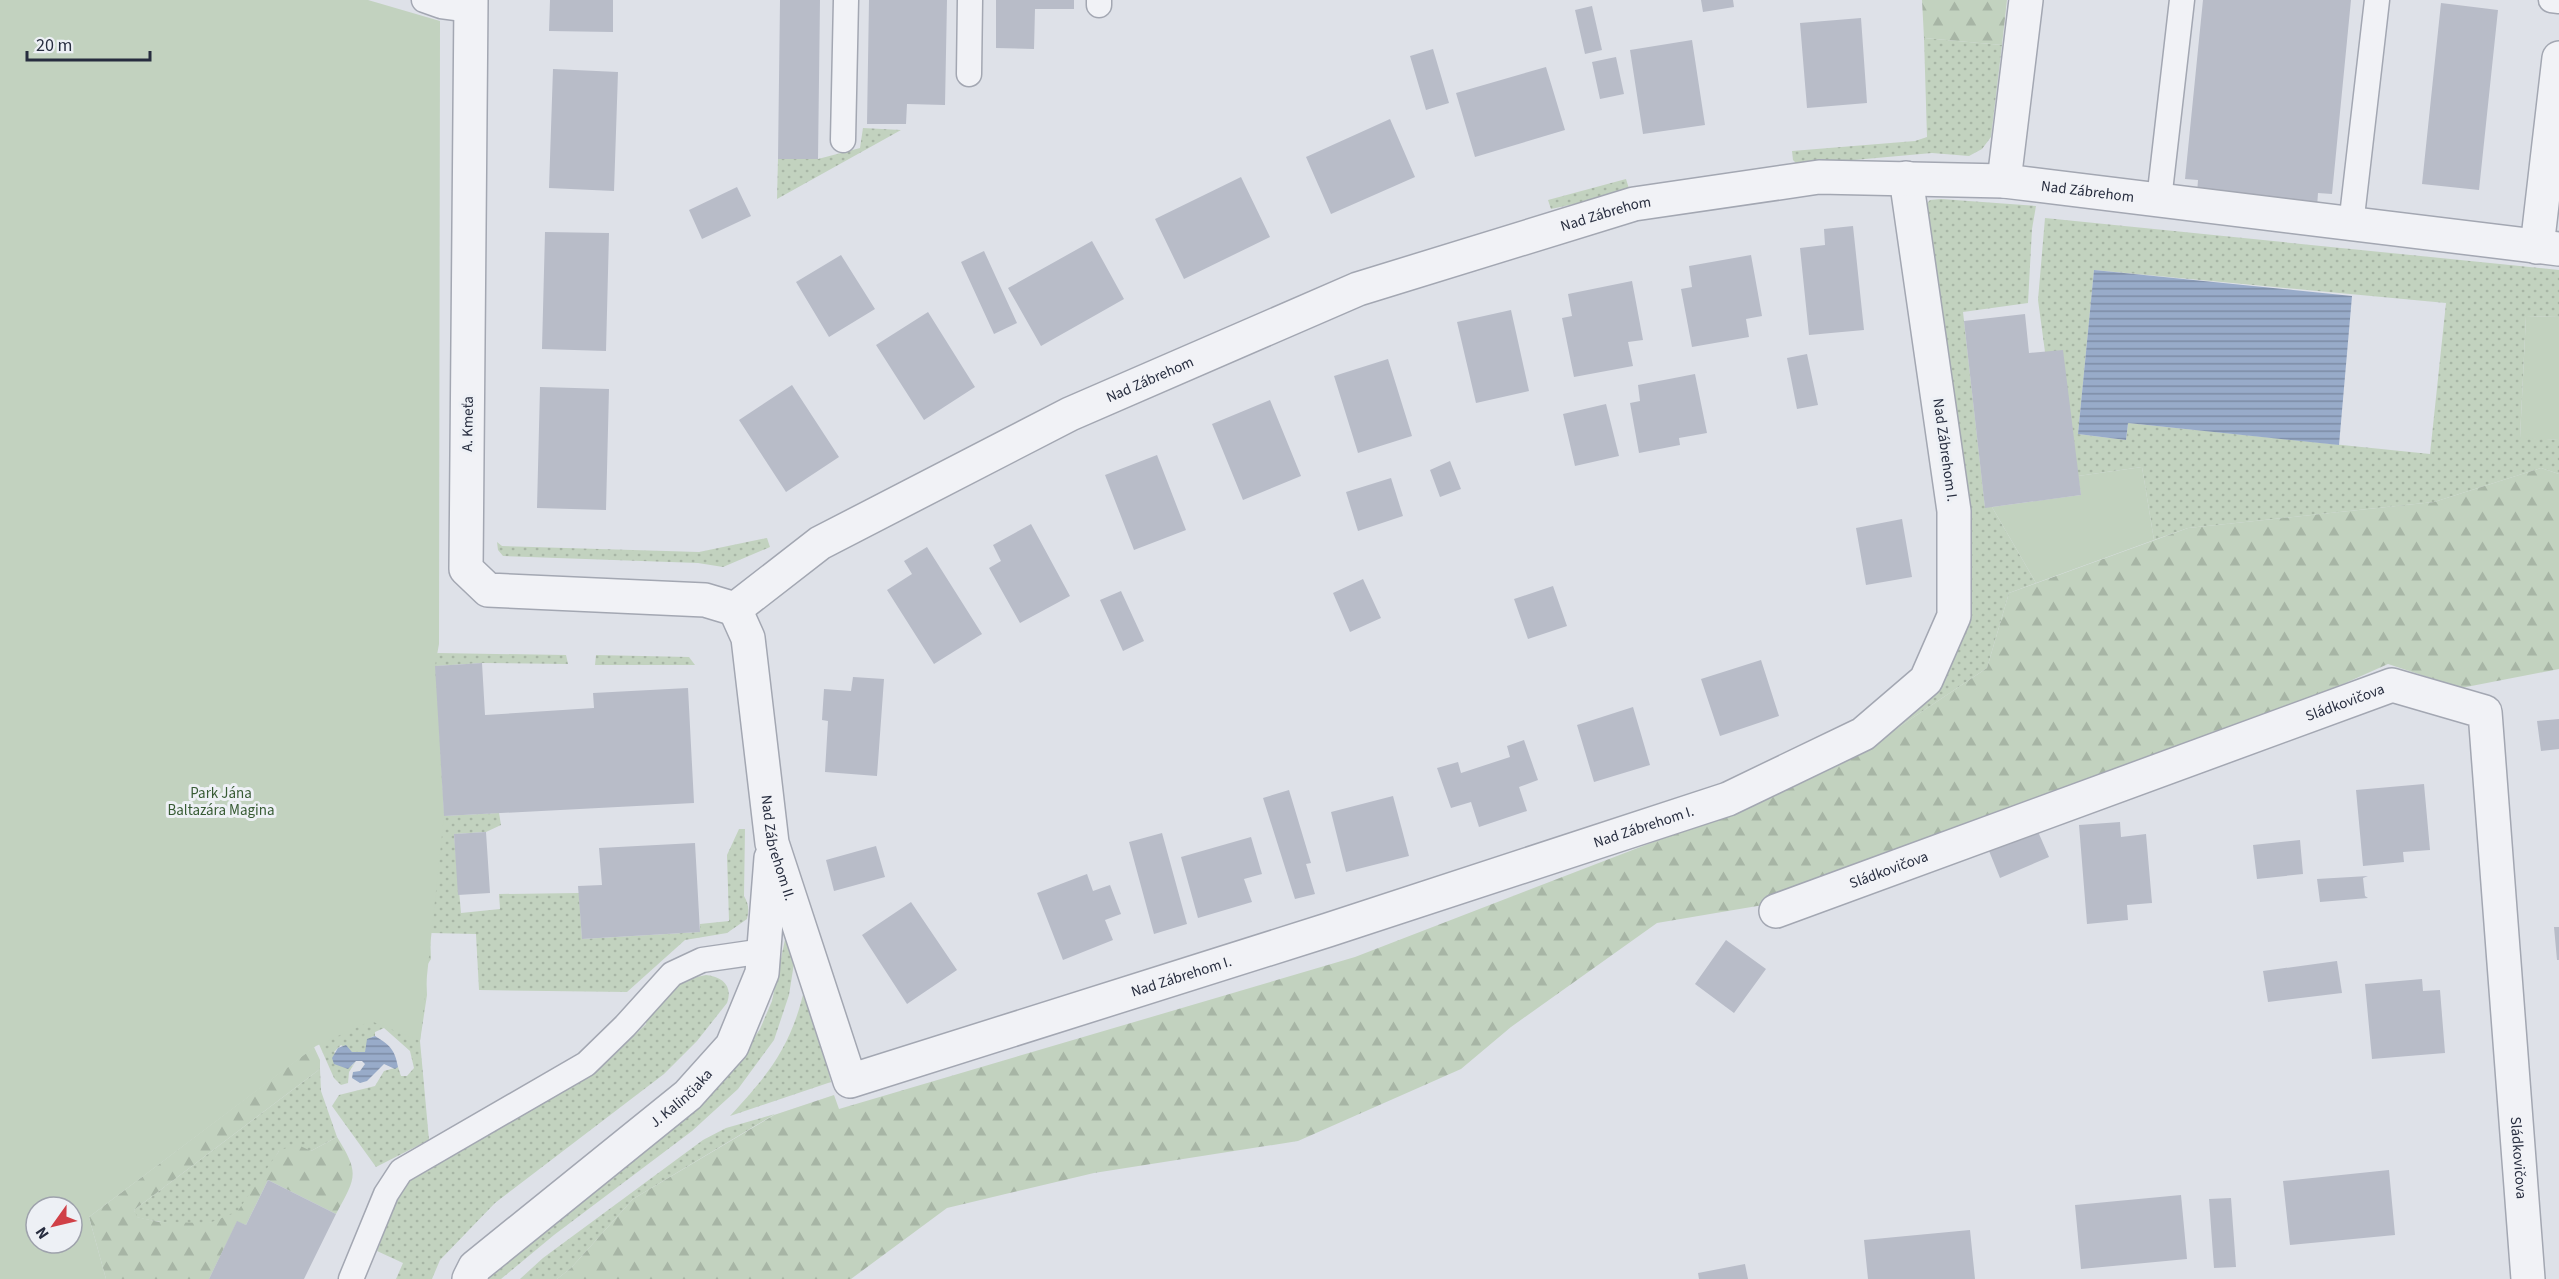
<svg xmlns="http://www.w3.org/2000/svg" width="2559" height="1279" font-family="'Source Sans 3',sans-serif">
<defs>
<pattern id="grass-dots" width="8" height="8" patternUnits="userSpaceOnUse" patternTransform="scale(1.5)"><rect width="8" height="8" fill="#c2d2bf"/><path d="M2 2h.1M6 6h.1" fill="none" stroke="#a7b5a5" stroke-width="1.8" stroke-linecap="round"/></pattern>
<pattern id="forest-firs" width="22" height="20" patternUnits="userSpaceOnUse" patternTransform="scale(1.5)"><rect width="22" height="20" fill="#c2d2bf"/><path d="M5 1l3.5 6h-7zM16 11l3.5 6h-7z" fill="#a7b5a5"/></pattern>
<pattern id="water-rules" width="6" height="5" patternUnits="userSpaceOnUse" patternTransform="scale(1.5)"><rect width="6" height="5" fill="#98abc9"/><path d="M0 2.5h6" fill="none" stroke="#7c8ca5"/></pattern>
</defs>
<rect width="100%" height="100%" fill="#dee1e8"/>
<!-- grass -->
<path fill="url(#grass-dots)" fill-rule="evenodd" d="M 1924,38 L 2002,45 L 1991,137 L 1982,149 L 1969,156 L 1932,153 L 1798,165 L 1793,160 L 1792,151 L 1915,141 L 1927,137 Z
M 863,128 L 901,130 L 777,199 L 778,159 L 818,159 L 860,148 Z
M 1626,179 L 1630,192 L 1551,209 L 1548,200 Z
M 1941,199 L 2036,206 L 2032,229 L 2028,303 L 1963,312 L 1985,507 L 1992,507 L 2036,583 L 2009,593 L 1987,668 L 1896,729 L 1839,760 L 1961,622 L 1971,571 L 1966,504 L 1922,209 L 1930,200 Z
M 2045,218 L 2559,270 L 2559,317 L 2526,316 L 2520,437 L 2559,440 L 2559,474 L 2541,468 L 2434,502 L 2188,528 L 2154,540 L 2142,467 L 2078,476 L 2045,352 L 2038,300 ZM 2094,270 L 2446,303 L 2430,454 L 2128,423 L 2126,440 L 2078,434 Z
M 767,538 L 770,547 L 723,567 L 698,563 L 503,556 L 498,550 L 497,542 L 502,546 L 699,552 Z
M 438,653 L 566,655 L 568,664 L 482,663 L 436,666 L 444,816 L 499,813 L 501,825 L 486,832 L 454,834 L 461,913 L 500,909 L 499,894 L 579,893 L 582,939 L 700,932 L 700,924 L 729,921 L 727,855 L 739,829 L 745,829 L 744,896 C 749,905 749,909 747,919 L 727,933 L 685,940 L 627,992 L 479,990 L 476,934 L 430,933 L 431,959 L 426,967 L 427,995 L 420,1041 L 429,1140 L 376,1167 L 332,1106 L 339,1095 L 375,1086 L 384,1071 L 398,1067 L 401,1076 L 407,1076 L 414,1068 L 410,1051 L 384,1028 L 375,1032 L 375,1036 L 371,1037 L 365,1052 L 352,1052 L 341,1045 L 334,1052 L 352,1066 L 356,1061 L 349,1072 L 348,1083 L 341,1085 L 334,1078 L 314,1033 L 385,668 Z
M 596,655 L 689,657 L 695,665 L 595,665 Z
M 787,930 L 795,957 L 789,995 L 774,1040 L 738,1089 L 692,1131 L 554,1235 L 501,1279 L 486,1279 L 699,1106 L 730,1073 L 760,1029 L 772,1001 Z
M 706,975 C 723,977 733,986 727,1003 L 697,1041 L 664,1074 L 495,1203 L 440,1260 L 432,1279 L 396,1279 L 403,1263 L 377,1251 L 404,1181 L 600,1068 L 646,1024 L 646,1013 C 665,995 680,979 706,975 Z
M 806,982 L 831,1082 L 730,1116 C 772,1071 793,1043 806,982 Z
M 320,1069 L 321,1091 L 337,1137 L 311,1151 L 279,1151 C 270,1166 250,1204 237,1213 C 210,1231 165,1224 136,1217 L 134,1210 Z
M 775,1114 L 633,1199 L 571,1268 L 557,1279 L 520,1279 L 543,1258 L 703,1140 L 726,1128 Z"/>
<!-- forest -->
<path fill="url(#forest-firs)" d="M 1922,0 L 2007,0 L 2002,45 L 1924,38 Z
M 2541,468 L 2559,474 L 2559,669 L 2461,688 L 2388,664 L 2170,761 L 1769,904 L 1657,923 L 1511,1027 L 1461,1069 L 1298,1141 L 1094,1173 L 947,1208 L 851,1279 L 557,1279 L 571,1268 L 633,1199 L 774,1115 L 834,1095 L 839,1109 L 1355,957 L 1783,792 L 1896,729 L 1987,668 L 2009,593 L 2188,528 L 2434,502 Z
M 314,1047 L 320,1060 L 320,1069 L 134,1210 L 137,1217 L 159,1222 L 209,1223 L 237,1212 L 279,1151 L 296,1144 L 311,1151 L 337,1137 C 360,1174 356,1177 336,1214 L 268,1180 L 246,1225 L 237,1222 L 209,1279 L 106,1279 L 89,1217 Z"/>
<!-- green -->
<path fill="#c2d2bf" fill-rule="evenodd" d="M 0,0 L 368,0 L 440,21 L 439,644 L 435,666 L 444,816 L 420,1041 L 371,1021 L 316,1046 L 89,1217 L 106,1279 L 0,1279 ZM 36,1207 L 72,1207 L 72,1243 L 36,1243 Z
M 2526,316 L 2559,317 L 2559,440 L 2520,438 Z
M 2142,467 L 2154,540 L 2036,583 L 1992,507 L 2081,495 L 2078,476 Z"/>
<!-- water -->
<path fill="url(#water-rules)" d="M 2094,270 L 2352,296 L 2339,445 L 2128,423 L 2126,440 L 2078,434 Z
M 375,1036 C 390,1045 395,1050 398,1067 L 395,1069 L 384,1064 L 367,1081 L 360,1083 L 352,1078 L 353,1072 L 360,1071 L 365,1064 L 362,1061 L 356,1061 L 348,1069 L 334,1064 L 332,1058 L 338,1048 L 346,1045 L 352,1052 L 365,1052 L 367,1039 Z"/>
<!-- building -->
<path fill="#b8bcc8" d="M 550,0 L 613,0 L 613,32 L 549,31 Z
M 780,0 L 820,0 L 818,159 L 778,159 Z
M 869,0 L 947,0 L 945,105 L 907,104 L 906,124 L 867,124 Z
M 996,0 L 1074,0 L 1074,9 L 1035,9 L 1034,49 L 996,48 Z
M 1701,0 L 1733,0 L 1734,7 L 1703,12 Z
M 2203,0 L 2351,0 L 2332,194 L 2318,193 L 2317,207 L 2197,194 L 2198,180 L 2185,179 Z
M 2441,3 L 2498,10 L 2479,190 L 2422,184 Z
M 1592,6 L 1602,50 L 1585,54 L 1575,10 Z
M 1861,18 L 1867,103 L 1807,108 L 1800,23 Z
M 1692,40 L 1705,125 L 1643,134 L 1630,50 Z
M 1433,49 L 1449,103 L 1426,110 L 1410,56 Z
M 1616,57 L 1624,94 L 1600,99 L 1592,62 Z
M 1546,67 L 1565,130 L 1475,157 L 1456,93 Z
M 553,69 L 618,72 L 614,191 L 549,188 Z
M 1390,119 L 1415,177 L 1331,214 L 1306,157 Z
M 1241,177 L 1270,237 L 1184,279 L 1155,219 Z
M 737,187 L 751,216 L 702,239 L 689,210 Z
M 1853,226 L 1864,330 L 1809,335 L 1800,248 L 1825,245 L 1824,229 Z
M 545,232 L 609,233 L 606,351 L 542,349 Z
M 1092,241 L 1124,299 L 1041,346 L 1008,288 Z
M 984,251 L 1017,323 L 994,334 L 961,262 Z
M 841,255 L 875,309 L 829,337 L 796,282 Z
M 1751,255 L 1762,316 L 1746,319 L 1749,337 L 1692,347 L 1681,289 L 1692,287 L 1689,266 Z
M 1632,281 L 1643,340 L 1628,342 L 1633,366 L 1574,377 L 1562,318 L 1572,316 L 1568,294 Z
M 1511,310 L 1529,391 L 1476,403 L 1457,322 Z
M 928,312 L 975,387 L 924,420 L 876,345 Z
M 2025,314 L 2029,353 L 2063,350 L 2081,495 L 1985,508 L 1964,321 Z
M 1807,354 L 1818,405 L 1797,409 L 1787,358 Z
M 1388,359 L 1412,436 L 1358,453 L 1334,376 Z
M 1695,374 L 1707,433 L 1679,438 L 1680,445 L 1639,453 L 1630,403 L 1640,401 L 1638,385 Z
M 792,385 L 839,457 L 786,492 L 739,420 Z
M 540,387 L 609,389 L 606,510 L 537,508 Z
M 1270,400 L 1301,476 L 1243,500 L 1212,424 Z
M 1606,404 L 1619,456 L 1575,466 L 1563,414 Z
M 1157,455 L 1186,530 L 1134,550 L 1105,475 Z
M 1450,461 L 1461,489 L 1440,497 L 1430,470 Z
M 1391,478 L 1403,516 L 1358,531 L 1346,492 Z
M 1902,519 L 1912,577 L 1866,585 L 1856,528 Z
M 1031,524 L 1070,596 L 1020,623 L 989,568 L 1001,561 L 993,545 Z
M 927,547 L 982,634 L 934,664 L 887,590 L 912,574 L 904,561 Z
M 1363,579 L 1381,618 L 1350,632 L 1333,593 Z
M 1553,586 L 1567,626 L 1528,639 L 1514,599 Z
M 1121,591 L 1144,641 L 1123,651 L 1100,600 Z
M 1761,660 L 1779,716 L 1720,736 L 1701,679 Z
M 482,663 L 485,715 L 594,708 L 593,693 L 688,688 L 694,803 L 444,816 L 435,666 Z
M 853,677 L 884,679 L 877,776 L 825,772 L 828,721 L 822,720 L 824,689 L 851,691 Z
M 1633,707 L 1650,765 L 1594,782 L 1577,725 Z
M 2559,719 L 2559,749 L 2541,751 L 2537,721 Z
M 1524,740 L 1538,780 L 1519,787 L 1527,811 L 1479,827 L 1471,802 L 1451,808 L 1437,768 L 1458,762 L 1461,773 L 1510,757 L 1507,746 Z
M 2424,784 L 2430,850 L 2403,852 L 2404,862 L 2363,866 L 2356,790 Z
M 1289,790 L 1311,863 L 1306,864 L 1315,894 L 1295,899 L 1263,798 Z
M 1393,796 L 1409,856 L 1346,872 L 1331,812 Z
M 2120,822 L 2121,837 L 2146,834 L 2152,903 L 2127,905 L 2128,920 L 2087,924 L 2079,825 Z
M 2036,827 L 2049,857 L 2000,878 L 1987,846 Z
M 486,832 L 490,893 L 458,895 L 454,834 Z
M 1162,833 L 1187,924 L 1154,934 L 1129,842 Z
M 1251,837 L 1262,874 L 1244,879 L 1252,902 L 1198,918 L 1181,857 Z
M 2300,840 L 2303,874 L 2257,879 L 2253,845 Z
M 695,843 L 700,932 L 582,939 L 578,886 L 602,885 L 599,848 Z
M 876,846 L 885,877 L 834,891 L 826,860 Z
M 1087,874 L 1093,891 L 1110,885 L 1121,914 L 1105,920 L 1113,940 L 1063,960 L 1037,893 Z
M 2368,876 L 2363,878 L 2365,896 L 2368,898 L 2320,902 L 2317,879 Z
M 911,902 L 957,970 L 907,1004 L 862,935 Z
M 2554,927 L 2559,927 L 2559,960 L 2557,960 Z
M 1726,940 L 1766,969 L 1734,1013 L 1695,984 Z
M 2337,961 L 2342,993 L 2268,1002 L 2263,971 Z
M 2422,979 L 2423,991 L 2440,990 L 2445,1053 L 2372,1059 L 2365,984 Z
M 2389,1170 L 2395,1235 L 2290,1245 L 2283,1181 Z
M 268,1180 L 336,1214 L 304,1279 L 209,1279 L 237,1221 L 246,1225 Z
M 2181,1195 L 2187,1259 L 2081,1269 L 2075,1205 Z
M 2231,1198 L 2236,1267 L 2214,1268 L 2209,1199 Z
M 1970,1230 L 1975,1279 L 1868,1279 L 1864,1240 Z
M 1745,1264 L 1748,1279 L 1699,1279 L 1698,1273 Z"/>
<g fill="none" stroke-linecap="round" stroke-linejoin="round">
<defs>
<path id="service" d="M 424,0 L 441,6 L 471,10
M 2551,0 L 2559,1
M 1099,5 L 1099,0
M 969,74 L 970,0
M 843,140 L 846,0
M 2159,200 L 2182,0
M 2351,225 L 2377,0
M 351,1279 L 386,1194 L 401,1171 L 586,1064 L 625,1026 L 672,974 L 702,960 L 764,951"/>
<g id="minor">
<path d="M 471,0 L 466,569 L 488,590 L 705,600 L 735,609"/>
<path d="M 2004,181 L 2026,0"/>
<path d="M 2537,247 L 2559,58"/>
<path id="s1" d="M 735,609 L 748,638 L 772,843 L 850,1081 L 1328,930 L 1728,799 L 1863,734 L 1926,680 L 1954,616 L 1954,511 L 1906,178"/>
<path id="s2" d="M 735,609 L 820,543 L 1070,414 L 1358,289 L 1634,204 L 1819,177 L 2004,181 L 2559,249"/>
<path id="s3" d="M 1776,911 L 2392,685 L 2485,712 L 2528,1279"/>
<path id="s4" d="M 469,1279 L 475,1267 L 688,1095 L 732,1046 L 762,973 L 771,858"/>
</g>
</defs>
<!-- service casing -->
<use href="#service" stroke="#a3a7b2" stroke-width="27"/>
<!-- minor casing -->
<use href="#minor" stroke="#a3a7b2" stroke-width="36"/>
<!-- service -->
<use href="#service" stroke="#f1f2f6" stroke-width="24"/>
<!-- minor -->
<use href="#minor" stroke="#f1f2f6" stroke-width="33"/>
</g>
<g text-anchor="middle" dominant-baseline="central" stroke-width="6" stroke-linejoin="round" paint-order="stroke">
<!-- street labels -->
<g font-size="15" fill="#272d3f" stroke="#edf0f5">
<text stroke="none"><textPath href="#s2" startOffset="1448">Nad Zábrehom</textPath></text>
<text stroke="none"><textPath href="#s2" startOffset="962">Nad Zábrehom</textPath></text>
<text stroke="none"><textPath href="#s2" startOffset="476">Nad Zábrehom</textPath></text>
<text transform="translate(468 424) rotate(-89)">A. Kmeťa</text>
<text transform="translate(1945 450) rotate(82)">Nad Zábrehom I.</text>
<text stroke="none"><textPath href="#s3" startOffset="606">Sládkovičova</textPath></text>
<text stroke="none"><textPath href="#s1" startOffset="1322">Nad Zábrehom I.</textPath></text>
<text stroke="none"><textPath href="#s1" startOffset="244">Nad Zábrehom II.</textPath></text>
<text stroke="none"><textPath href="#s3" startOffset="120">Sládkovičova</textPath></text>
<text stroke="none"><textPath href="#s1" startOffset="836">Nad Zábrehom I.</textPath></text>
<text stroke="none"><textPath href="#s4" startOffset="280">J. Kalinčiaka</textPath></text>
<text stroke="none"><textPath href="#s3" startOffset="1200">Sládkovičova</textPath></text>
</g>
<!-- park labels -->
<g font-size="15" fill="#375b34" stroke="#edf0f5">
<text x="221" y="793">Park Jána<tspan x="221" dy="17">Baltazára Magina</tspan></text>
</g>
</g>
<!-- north arrow -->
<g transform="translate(54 1225) rotate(236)"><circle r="28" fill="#edf0f5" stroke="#9ea2ac" stroke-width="1.5"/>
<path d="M0-4.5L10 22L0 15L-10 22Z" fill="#d04047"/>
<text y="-9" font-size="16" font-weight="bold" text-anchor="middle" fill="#272d3f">N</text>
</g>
<!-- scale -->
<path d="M27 51v9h123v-9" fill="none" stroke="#272d3f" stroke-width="3"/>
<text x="36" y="51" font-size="18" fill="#272d3f" stroke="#edf0f5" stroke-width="4.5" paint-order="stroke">20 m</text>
</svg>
